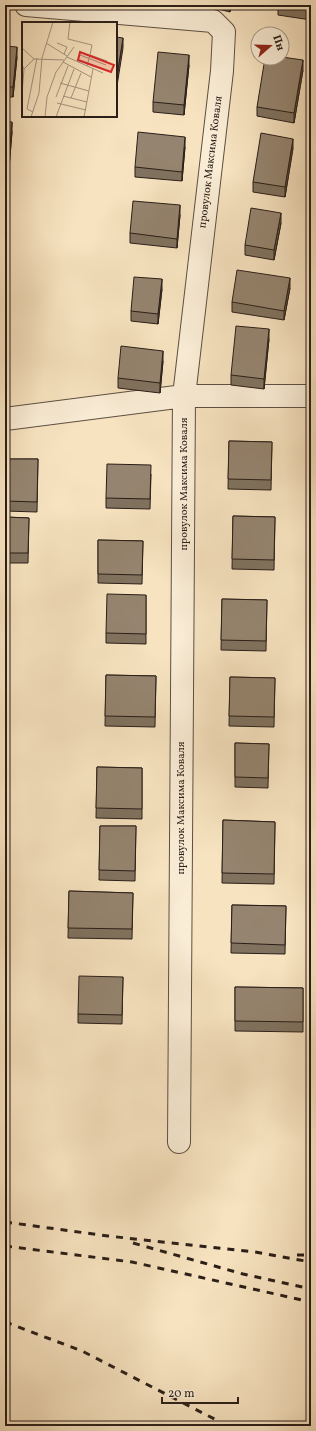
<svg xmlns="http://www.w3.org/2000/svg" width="316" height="1431" font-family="Vollkorn,serif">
<rect width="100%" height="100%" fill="#f7e3c0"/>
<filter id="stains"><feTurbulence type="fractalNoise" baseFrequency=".005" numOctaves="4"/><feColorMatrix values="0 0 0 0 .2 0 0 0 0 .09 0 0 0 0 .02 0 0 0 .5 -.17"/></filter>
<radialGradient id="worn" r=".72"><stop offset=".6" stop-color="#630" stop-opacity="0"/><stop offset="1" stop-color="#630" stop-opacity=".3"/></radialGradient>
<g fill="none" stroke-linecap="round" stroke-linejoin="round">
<defs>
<path id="minor" d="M 26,5 L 213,21 L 224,32 L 222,71 L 184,396 L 179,1142
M 5,419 L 184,396 L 311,396"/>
</defs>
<!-- minor casing -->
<use href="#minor" stroke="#5d4f42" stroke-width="24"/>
<!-- minor -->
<use href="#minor" stroke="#faedd6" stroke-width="22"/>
<!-- rail -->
<path stroke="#2a1e18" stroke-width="3" stroke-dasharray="7 7" stroke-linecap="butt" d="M 5,1222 L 108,1236 L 255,1252 L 311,1262
M 133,1243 L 243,1274 L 311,1289
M 5,1246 L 132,1262 L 311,1302
M 297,1255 L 311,1255
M 5,1322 L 82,1351 L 228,1426"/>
</g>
<!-- wall -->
<path fill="#80725f" stroke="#2a1e18" d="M 203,5 L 231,5 L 230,12 Z
M 278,5 L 311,5 L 311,20 L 278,15 Z
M 5,46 L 17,57 L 13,97 L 5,97 Z
M 189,65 L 184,115 L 153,112 L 153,102 Z
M 303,70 L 294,123 L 257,116 L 257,107 Z
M 5,121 L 12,132 L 9,168 L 5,168 Z
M 185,147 L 182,181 L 135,177 L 135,167 Z
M 293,148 L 285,197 L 253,192 L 253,182 Z
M 180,215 L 177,248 L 130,243 L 130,233 Z
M 281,223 L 274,260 L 245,255 L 245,245 Z
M 290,288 L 284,320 L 232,312 L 232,302 Z
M 162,289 L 158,324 L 131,321 L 131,311 Z
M 269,339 L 264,389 L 231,385 L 231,375 Z
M 163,361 L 160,393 L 118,388 L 118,378 Z
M 229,441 L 272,442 L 271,490 L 228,489 Z
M 5,459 L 38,459 L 37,512 L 5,511 Z
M 151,474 L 150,509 L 106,508 L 106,498 Z
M 233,516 L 275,517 L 274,570 L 232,569 Z
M 5,517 L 29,518 L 28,563 L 5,563 Z
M 98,540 L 143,541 L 142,584 L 98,583 Z
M 146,595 L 146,644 L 106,643 L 106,633 Z
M 222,599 L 267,600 L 266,651 L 221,650 Z
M 106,675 L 156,676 L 155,727 L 105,726 Z
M 230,677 L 275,678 L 274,727 L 229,726 Z
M 235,743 L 269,744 L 268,788 L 235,787 Z
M 97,767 L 142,768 L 142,819 L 96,818 Z
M 223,820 L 275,822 L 274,884 L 222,883 Z
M 100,826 L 136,826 L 135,881 L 99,880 Z
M 69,891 L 133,893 L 132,939 L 68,938 Z
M 232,905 L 286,906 L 285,954 L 231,953 Z
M 123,977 L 122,1024 L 78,1023 L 78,1014 Z
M 235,987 L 303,988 L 303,1032 L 235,1031 Z"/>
<!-- shaded-wall -->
<path fill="#685c4e" stroke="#2a1e18" d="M 230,5 L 231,5 L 230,12 Z
M 123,38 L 123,48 L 116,92 L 116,82 Z
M 17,47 L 17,57 L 13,97 L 13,87 Z
M 189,55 L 189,65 L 184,115 L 184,105 Z
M 303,60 L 303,70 L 294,123 L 294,113 Z
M 12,122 L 12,132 L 9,168 L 9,158 Z
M 185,137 L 185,147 L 182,181 L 182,172 Z
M 293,139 L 293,148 L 285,197 L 285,187 Z
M 180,205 L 180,215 L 177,248 L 177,239 Z
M 281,213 L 281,223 L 274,260 L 274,250 Z
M 290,278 L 290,288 L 284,320 L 284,311 Z
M 162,279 L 162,289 L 158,324 L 158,314 Z
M 269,329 L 269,339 L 264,389 L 264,379 Z
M 163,351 L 163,361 L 160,393 L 160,383 Z"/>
<!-- building -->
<path fill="#95846f" stroke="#2a1e18" d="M 279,5 L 311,5 L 311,10 Z
M 116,37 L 123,38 L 116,82 Z
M 5,46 L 17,47 L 13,87 L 5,87 Z
M 158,52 L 189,55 L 184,105 L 153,102 Z
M 282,57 L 303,60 L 294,113 L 257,107 L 265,58 L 282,58 Z
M 5,121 L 12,122 L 9,158 L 5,158 Z
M 138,132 L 185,137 L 182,172 L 135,167 Z
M 261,133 L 293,139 L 285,187 L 253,182 Z
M 133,201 L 180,205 L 177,239 L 130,233 Z
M 251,208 L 281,213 L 274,250 L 245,245 Z
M 237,270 L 290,278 L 284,311 L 232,302 Z
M 134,277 L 162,279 L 158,314 L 131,311 Z
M 236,326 L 269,329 L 264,379 L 231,375 Z
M 121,346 L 163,351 L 160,383 L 118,378 Z
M 229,441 L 272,442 L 271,480 L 228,479 Z
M 5,459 L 38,459 L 37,502 L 5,501 Z
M 107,464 L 151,465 L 150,499 L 106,498 Z
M 233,516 L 275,517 L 274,560 L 232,559 Z
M 5,517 L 29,518 L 28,553 L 5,553 Z
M 98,540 L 143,541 L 142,575 L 98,574 Z
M 107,594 L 146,595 L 146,634 L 106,633 Z
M 222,599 L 267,600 L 266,641 L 221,640 Z
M 106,675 L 156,676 L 155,717 L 105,716 Z
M 230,677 L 275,678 L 274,717 L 229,716 Z
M 235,743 L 269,744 L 268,778 L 235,777 Z
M 97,767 L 142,768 L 142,809 L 96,808 Z
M 223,820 L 275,822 L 274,874 L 222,873 Z
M 100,826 L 136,826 L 135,871 L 99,870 Z
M 69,891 L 133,893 L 132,929 L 68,928 Z
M 232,905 L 286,906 L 285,945 L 231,943 Z
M 79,976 L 123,977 L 122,1015 L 78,1014 Z
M 235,987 L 303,988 L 303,1022 L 235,1021 Z"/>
<g text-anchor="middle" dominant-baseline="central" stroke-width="4" stroke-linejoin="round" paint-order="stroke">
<!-- street labels -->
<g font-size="11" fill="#2a1e18" stroke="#faedd6">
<text transform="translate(211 162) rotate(-83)">провулок Максима Коваля</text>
<text transform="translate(184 484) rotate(-90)">провулок Максима Коваля</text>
<text transform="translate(181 808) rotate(-90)">провулок Максима Коваля</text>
</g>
</g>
<!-- overview -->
<g transform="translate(22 22)">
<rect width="95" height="95" fill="#f7e3c0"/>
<path fill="none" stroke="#a5947d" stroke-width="1" d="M 48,0 L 46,17 L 70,23 L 68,33M 24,21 L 45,34M 35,21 L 45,25 L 42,32M 0,26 L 12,37 L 42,38M 45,35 L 81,51M 55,39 L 58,33 L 84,43M 41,40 L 69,55M 0,43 L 2,47 L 0,72M 65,44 L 68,33 L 85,39M 2,47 L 12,37M 38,61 L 67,69M 41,74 L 65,80M 34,75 L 46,44M 49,76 L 59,51M 35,81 L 64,88M 11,90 L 5,87 L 15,36M 9,95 L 17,71 L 20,36 L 31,0M 23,95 L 25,75 L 34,50 L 52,25M 34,95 L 52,47M 62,95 L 71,47"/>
<path fill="#d62828" fill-opacity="0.15" stroke="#d62828" stroke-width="2" d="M 58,30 L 92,43 L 89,50 L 56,38 Z"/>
<rect width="95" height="95" fill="none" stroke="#2a1e18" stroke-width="2"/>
</g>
<!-- margin -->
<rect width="316" height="1431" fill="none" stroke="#f7e3c0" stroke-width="20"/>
<rect x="6" y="6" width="304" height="1419" fill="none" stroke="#2a1e18" stroke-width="2"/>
<rect x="10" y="10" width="296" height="1411" fill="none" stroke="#2a1e18"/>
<!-- north arrow -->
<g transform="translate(270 46) rotate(70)"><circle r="19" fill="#faedd6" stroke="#a79a8a"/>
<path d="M0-3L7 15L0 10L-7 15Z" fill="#8f2418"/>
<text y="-6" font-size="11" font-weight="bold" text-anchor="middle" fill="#2a1e18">Пн</text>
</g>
<!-- scale -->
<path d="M162 1397v6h76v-6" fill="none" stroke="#2a1e18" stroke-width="2"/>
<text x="168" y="1397" font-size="12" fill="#2a1e18" stroke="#faedd6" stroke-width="3" paint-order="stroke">20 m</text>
<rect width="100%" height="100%" filter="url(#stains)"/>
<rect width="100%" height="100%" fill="url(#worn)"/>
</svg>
